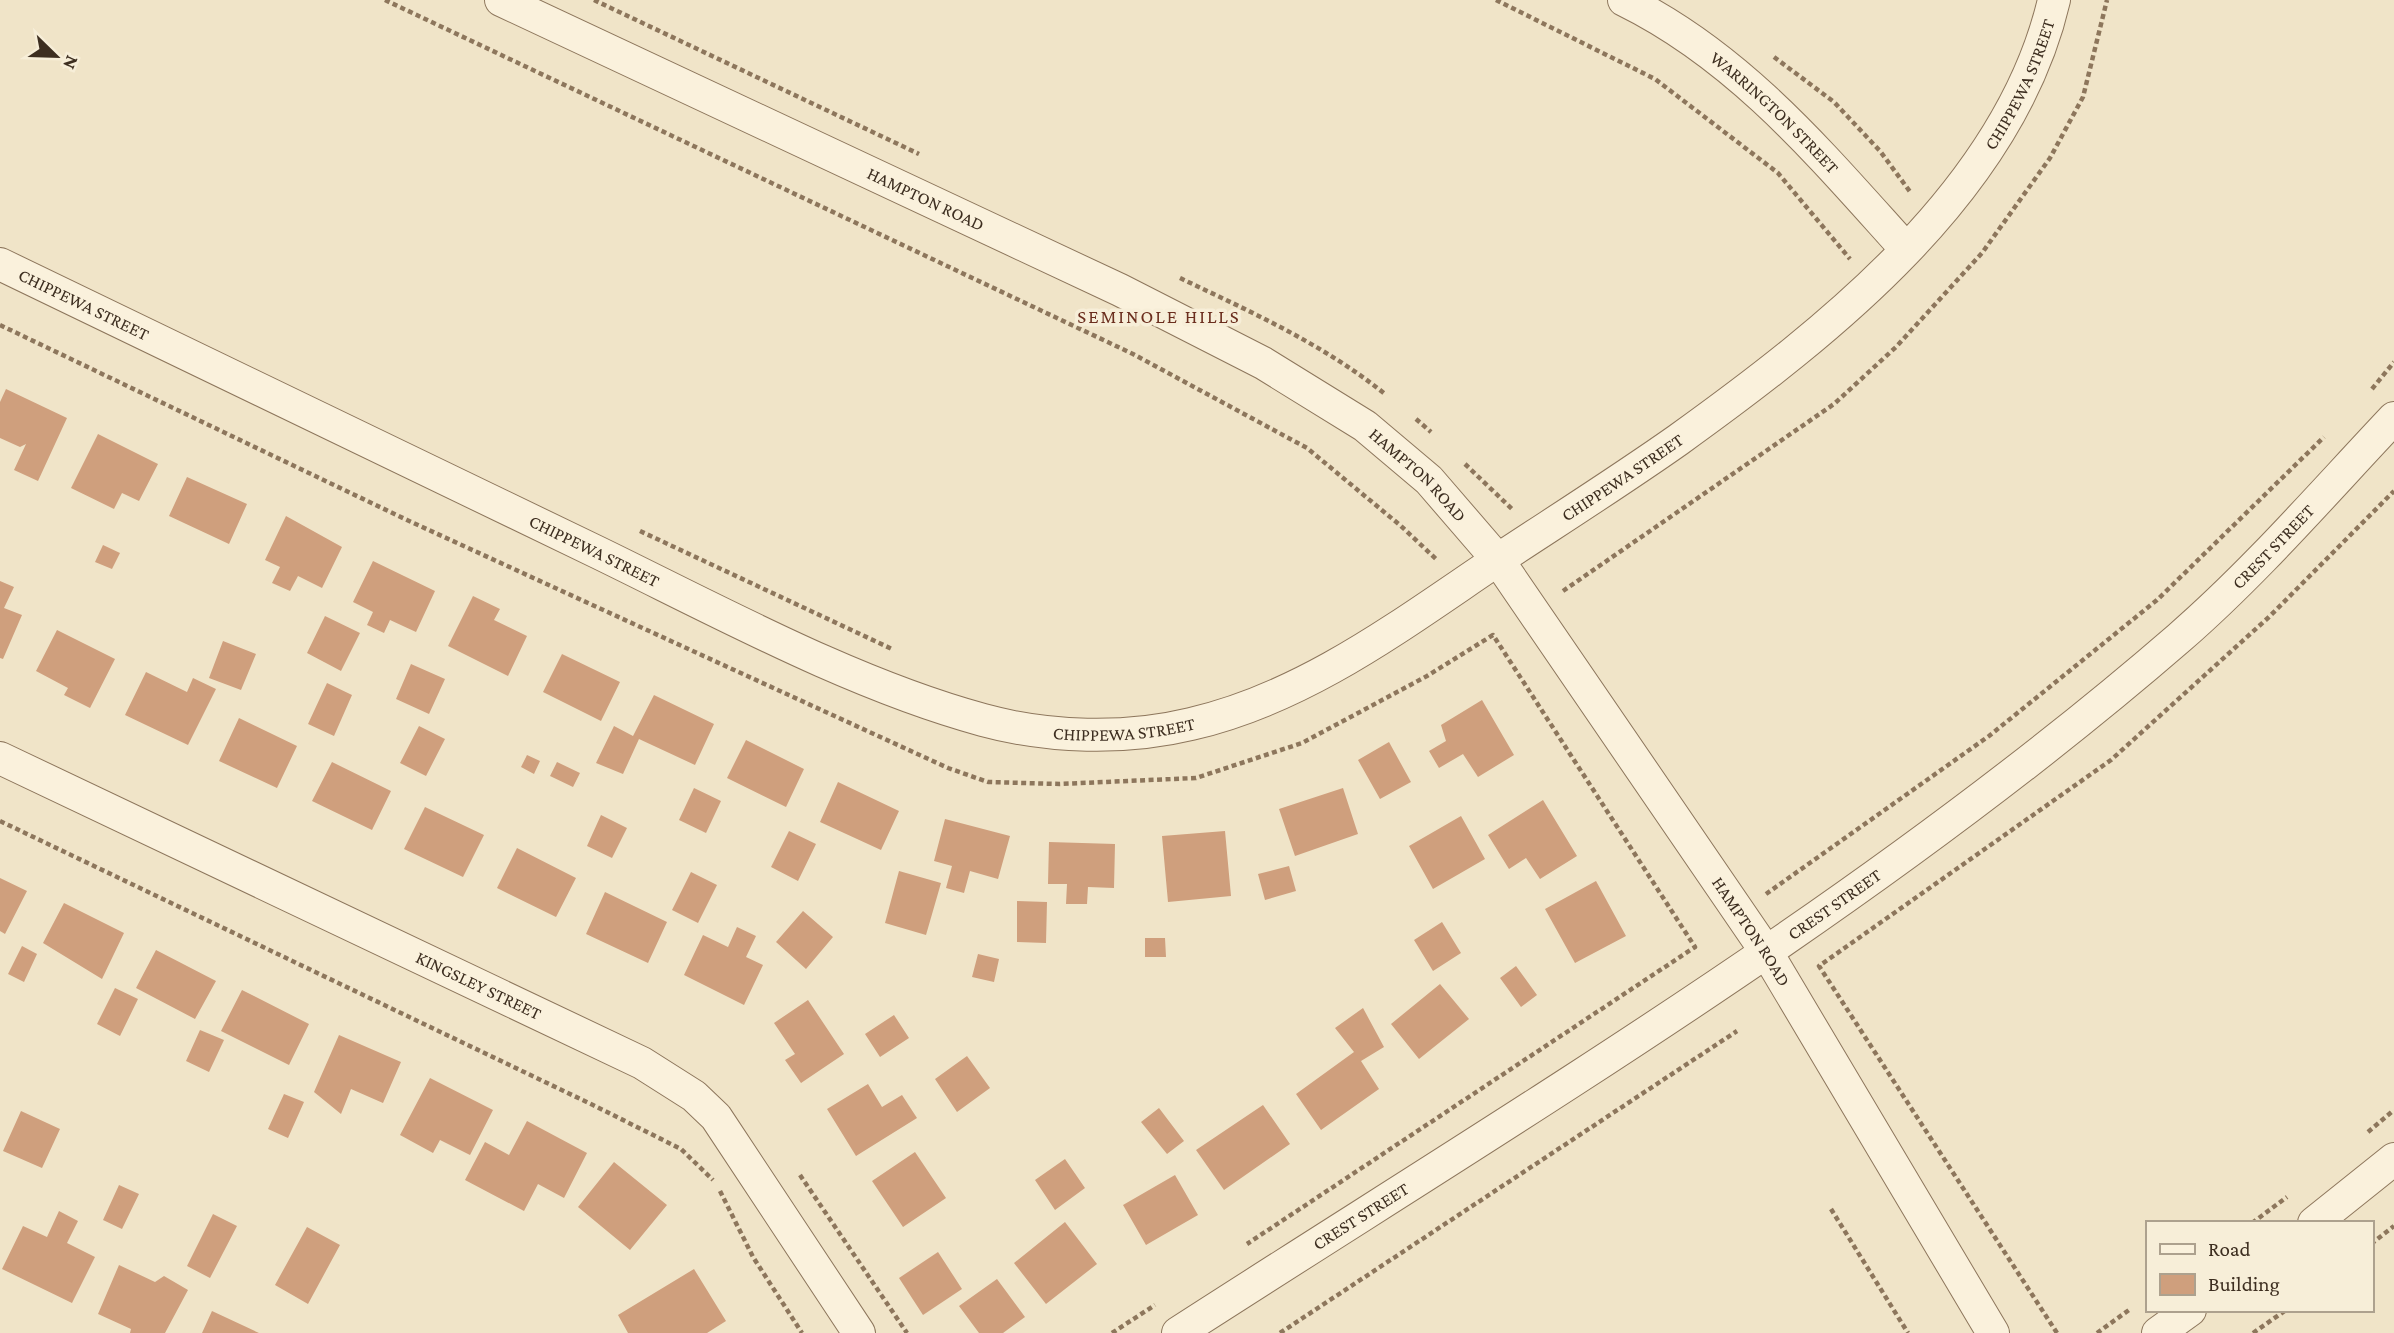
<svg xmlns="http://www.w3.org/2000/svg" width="2394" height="1333" font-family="'Crimson Pro',serif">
<rect width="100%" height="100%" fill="#f0e4c8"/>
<!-- building -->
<path fill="#cf9f7d" d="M 6,389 L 67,418 L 38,481 L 14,470 L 26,444 L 20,447 L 0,438 L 0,402 Z
M 98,434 L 158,464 L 139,501 L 122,493 L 114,509 L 71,488 Z
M 187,477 L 247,504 L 229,544 L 169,516 Z
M 286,516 L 342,547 L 322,588 L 298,576 L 290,591 L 272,583 L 280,567 L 265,560 Z
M 103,545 L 120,553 L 112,569 L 95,562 Z
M 373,561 L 435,591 L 416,632 L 390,620 L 384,633 L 367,625 L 373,612 L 353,602 Z
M 0,581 L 14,587 L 4,608 L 22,615 L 3,659 L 0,658 Z
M 473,596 L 500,609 L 494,620 L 527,636 L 508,676 L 448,646 Z
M 325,616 L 360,633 L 341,671 L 307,653 Z
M 57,630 L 115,659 L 90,708 L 64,695 L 68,688 L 36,671 Z
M 223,641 L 256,654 L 241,690 L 209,678 Z
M 562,654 L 620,682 L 601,721 L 543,692 Z
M 411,664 L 445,679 L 429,714 L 396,699 Z
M 146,672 L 187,692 L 193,678 L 216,689 L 188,745 L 125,715 Z
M 327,683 L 352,695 L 334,736 L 308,724 Z
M 654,695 L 714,724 L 695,765 L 639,739 L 623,774 L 596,763 L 614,726 L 633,736 Z
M 1482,700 L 1514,755 L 1478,777 L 1463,754 L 1439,768 L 1429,751 L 1446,741 L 1441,725 Z
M 239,718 L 297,746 L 277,788 L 219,761 Z
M 419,726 L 445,739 L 426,776 L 400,763 Z
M 746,740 L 804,769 L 786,807 L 727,778 Z
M 1389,742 L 1411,782 L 1380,799 L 1358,760 Z
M 527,755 L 540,761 L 534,774 L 521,767 Z
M 332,762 L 391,791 L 372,830 L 312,801 Z
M 557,762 L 580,773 L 573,787 L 550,776 Z
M 838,782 L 899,811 L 881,850 L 820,822 Z
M 694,788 L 721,801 L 706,833 L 679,820 Z
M 1343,788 L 1358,834 L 1295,856 L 1279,809 Z
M 1543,800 L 1577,856 L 1540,879 L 1526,858 L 1509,869 L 1488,835 Z
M 425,807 L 484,835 L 463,877 L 404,849 Z
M 601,815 L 627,828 L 612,858 L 587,846 Z
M 1461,816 L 1485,859 L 1433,889 L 1409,846 Z
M 945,819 L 1010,836 L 998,879 L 970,871 L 964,893 L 946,888 L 952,866 L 934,861 Z
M 789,831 L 816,844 L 798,881 L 771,867 Z
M 1225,831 L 1231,896 L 1168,902 L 1162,836 Z
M 1049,842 L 1115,844 L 1114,888 L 1088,887 L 1087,904 L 1066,904 L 1067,884 L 1048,884 Z
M 517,848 L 576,878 L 556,917 L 497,888 Z
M 1289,866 L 1296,891 L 1265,900 L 1258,874 Z
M 899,871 L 941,883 L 926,935 L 885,923 Z
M 691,872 L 717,885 L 698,923 L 672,910 Z
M 0,878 L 27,891 L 5,934 L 0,931 Z
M 1596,881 L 1626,936 L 1575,963 L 1545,909 Z
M 605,892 L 667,922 L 648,963 L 586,934 Z
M 1017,901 L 1047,902 L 1046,943 L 1017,942 Z
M 64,903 L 124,933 L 102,979 L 43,943 Z
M 803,911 L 833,937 L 806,969 L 776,942 Z
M 1442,922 L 1461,953 L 1433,971 L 1414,940 Z
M 737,927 L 756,936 L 746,957 L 763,965 L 744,1005 L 684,975 L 703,935 L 728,947 Z
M 1145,938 L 1165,938 L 1166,957 L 1145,957 Z
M 22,946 L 37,954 L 24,982 L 8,974 Z
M 156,950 L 216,981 L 195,1019 L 136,988 Z
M 978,954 L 999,959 L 994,982 L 972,977 Z
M 1516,966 L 1537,995 L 1521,1007 L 1500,978 Z
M 1440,984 L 1469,1019 L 1419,1059 L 1391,1024 Z
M 115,988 L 138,999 L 120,1036 L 97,1024 Z
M 242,990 L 309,1024 L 289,1065 L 221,1031 Z
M 808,1000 L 844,1054 L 801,1083 L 785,1060 L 795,1054 L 774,1023 Z
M 1363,1008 L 1384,1047 L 1361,1061 L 1379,1089 L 1321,1130 L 1296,1094 L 1354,1052 L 1335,1028 Z
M 894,1015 L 909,1038 L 880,1057 L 865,1034 Z
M 200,1030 L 224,1040 L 209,1072 L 186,1061 Z
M 339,1035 L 401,1062 L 383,1103 L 351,1089 L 341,1114 L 314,1092 Z
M 967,1056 L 990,1088 L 957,1112 L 935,1079 Z
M 430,1078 L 493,1110 L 470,1155 L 440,1140 L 433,1153 L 400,1135 Z
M 868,1084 L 882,1107 L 902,1095 L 917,1118 L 856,1156 L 827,1109 Z
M 284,1094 L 304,1102 L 288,1138 L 268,1129 Z
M 1263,1105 L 1290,1144 L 1224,1190 L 1196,1150 Z
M 1159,1108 L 1184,1141 L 1167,1154 L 1141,1122 Z
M 21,1111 L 60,1129 L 42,1168 L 3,1151 Z
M 527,1121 L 587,1153 L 564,1198 L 538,1184 L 524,1211 L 465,1180 L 485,1142 L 509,1155 Z
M 915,1152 L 946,1198 L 903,1227 L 872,1181 Z
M 1065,1159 L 1085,1188 L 1055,1210 L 1035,1180 Z
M 614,1162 L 667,1205 L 630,1250 L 578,1207 Z
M 1175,1175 L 1198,1215 L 1146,1245 L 1123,1205 Z
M 119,1185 L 139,1194 L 122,1229 L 103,1220 Z
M 59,1211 L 78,1221 L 67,1243 L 95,1257 L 72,1303 L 2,1269 L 23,1226 L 47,1237 Z
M 213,1214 L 237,1226 L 210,1278 L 187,1266 Z
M 1065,1222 L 1097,1264 L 1046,1304 L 1014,1263 Z
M 307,1227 L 340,1245 L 308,1304 L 275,1285 Z
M 938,1252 L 962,1289 L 923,1315 L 899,1278 Z
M 119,1265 L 155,1282 L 164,1276 L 188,1290 L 165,1333 L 130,1333 L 131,1329 L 98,1314 Z
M 694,1269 L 726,1321 L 707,1333 L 628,1333 L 618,1315 Z
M 997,1279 L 1025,1317 L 1003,1333 L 979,1333 L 959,1306 Z
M 212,1311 L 259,1333 L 202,1333 Z"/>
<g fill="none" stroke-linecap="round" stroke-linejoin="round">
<defs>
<g id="street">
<path id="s1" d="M 501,0 L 1120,290 L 1263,363 L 1365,426 L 1429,480 L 1498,560 L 1767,953 L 1993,1333"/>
<path id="s2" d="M 1624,0 C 1740,57 1821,155 1906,249"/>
<path id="s3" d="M 0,264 C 200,361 400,457 599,553 C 720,612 854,685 983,720 C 1049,738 1125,740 1191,724 C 1304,698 1398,627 1493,563 C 1555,522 1617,483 1678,440 C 1828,332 2010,190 2054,0"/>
<path id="s4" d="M 0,758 L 642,1063 L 694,1096 L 716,1117 L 859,1333"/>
<path d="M 2314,1223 L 2394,1159"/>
<path id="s5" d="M 1178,1333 C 1519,1113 1872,904 2179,638 C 2256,571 2324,492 2394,418"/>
<path d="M 2158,1333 L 2190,1310"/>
</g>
</defs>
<!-- street casing -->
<use href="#street" stroke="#8d765c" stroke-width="34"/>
<!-- path -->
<path stroke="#8d765c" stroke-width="4.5" stroke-dasharray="5 3.5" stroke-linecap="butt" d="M 385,0 L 1133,354 L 1307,448 L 1401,526 L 1436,559
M 594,0 L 919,154
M 1496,0 L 1655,79 L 1778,173 L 1850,259
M 1774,57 L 1834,102 L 1880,151 L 1911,193
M 1180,278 C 1251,312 1323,344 1385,394
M 0,325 L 407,520 L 948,768 L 988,782 L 1060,784 L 1196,778 L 1302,743 L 1427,676 L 1493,635 L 1695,947 L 1247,1244
M 2372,389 L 2394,362
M 1416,419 L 1431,432
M 1465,464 L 1512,509
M 640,531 L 892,649
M 1563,591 L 1834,404 L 1896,347 L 1982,253 L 2050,158 L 2083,97 L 2107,0
M 0,821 L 593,1105 L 681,1149 L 713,1180
M 1766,894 L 1989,736 L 2157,600 L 2324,437
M 2368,1132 L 2394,1110
M 800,1175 L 907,1333
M 720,1191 L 753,1257 L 802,1333
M 1831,1209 L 1908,1333
M 2252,1223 L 2287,1197
M 2371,1244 L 2394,1226
M 1112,1333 L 1155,1305
M 1280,1333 L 1737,1031
M 2057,1333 L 1819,966 L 2111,760 L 2269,617 L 2394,491
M 2097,1333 L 2129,1310
M 2253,1333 L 2286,1310"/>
<!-- street -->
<use href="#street" stroke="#faf1dc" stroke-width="32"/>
</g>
<g text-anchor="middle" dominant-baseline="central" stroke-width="7" stroke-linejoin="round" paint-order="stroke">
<!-- street labels -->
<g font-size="18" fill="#3d2e20" stroke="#f7eed8">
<text stroke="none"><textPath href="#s3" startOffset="2361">CHIPPEWA STREET</textPath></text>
<text stroke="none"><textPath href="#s2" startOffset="189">WARRINGTON STREET</textPath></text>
<text stroke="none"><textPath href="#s1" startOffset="469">HAMPTON ROAD</textPath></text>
<text stroke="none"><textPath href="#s3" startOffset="93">CHIPPEWA STREET</textPath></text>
<text stroke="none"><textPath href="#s1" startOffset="1036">HAMPTON ROAD</textPath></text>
<text stroke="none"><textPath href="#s3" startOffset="1794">CHIPPEWA STREET</textPath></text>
<text stroke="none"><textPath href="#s5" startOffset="1351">CREST STREET</textPath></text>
<text stroke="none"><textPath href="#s3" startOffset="660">CHIPPEWA STREET</textPath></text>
<text stroke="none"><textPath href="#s3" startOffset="1227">CHIPPEWA STREET</textPath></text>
<text stroke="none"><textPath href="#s5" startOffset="784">CREST STREET</textPath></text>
<text stroke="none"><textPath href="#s1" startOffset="1603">HAMPTON ROAD</textPath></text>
<text stroke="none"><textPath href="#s4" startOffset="530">KINGSLEY STREET</textPath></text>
<text stroke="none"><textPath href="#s5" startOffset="217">CREST STREET</textPath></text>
</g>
<!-- neighbourhood labels -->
<g font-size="19" letter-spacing="2" fill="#6b2e1e" stroke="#f7eed8">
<text x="1159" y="316">SEMINOLE HILLS</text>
</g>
</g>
<!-- legend -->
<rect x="2146" y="1221" width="228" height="91" fill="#f7eed8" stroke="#ada18e" stroke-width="2"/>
<rect x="2160" y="1244" width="35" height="10" fill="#faf1dc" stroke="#ada18e" stroke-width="2"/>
<text x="2208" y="1256" font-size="21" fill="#3d2e20">Road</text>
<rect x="2160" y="1274" width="35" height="21" fill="#cf9f7d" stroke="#ada18e" stroke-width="2"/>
<text x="2208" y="1291" font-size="21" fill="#3d2e20">Building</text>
<!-- north arrow -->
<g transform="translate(56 56) rotate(113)" stroke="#f7eed8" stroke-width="5" paint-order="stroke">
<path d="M0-5L12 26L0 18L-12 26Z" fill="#3d2e20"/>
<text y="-10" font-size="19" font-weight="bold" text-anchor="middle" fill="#3d2e20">N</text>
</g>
</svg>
